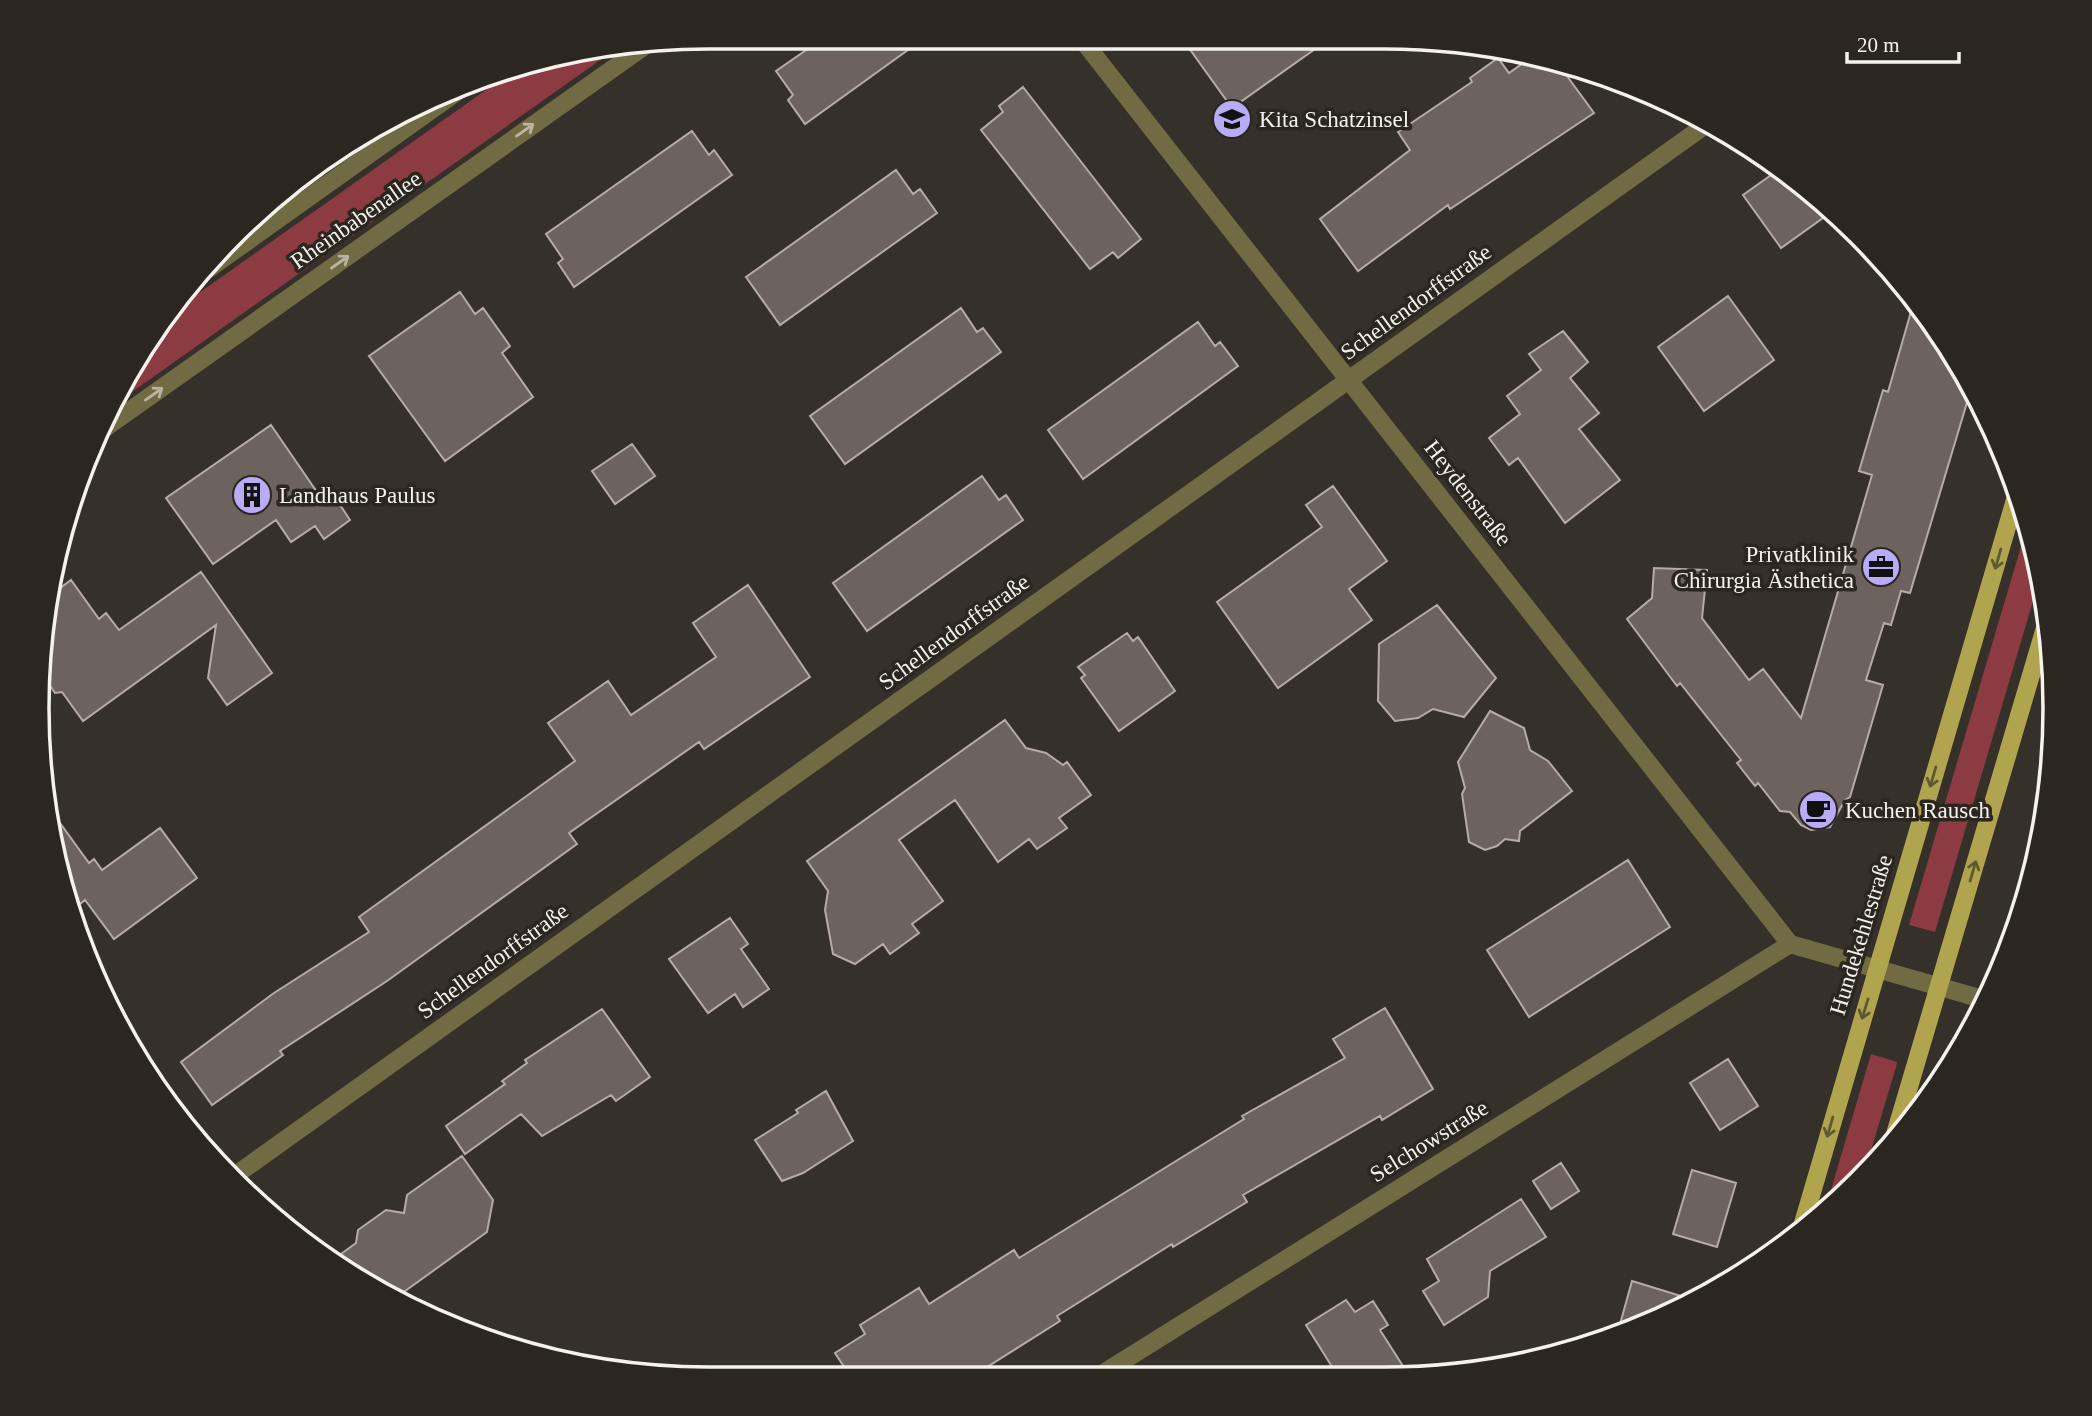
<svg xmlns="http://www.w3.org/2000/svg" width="2092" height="1416" font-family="Georgia,serif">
<rect width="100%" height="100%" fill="#353029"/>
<!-- green -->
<path fill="#8d3b43" d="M 610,53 L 115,404 L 165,317 L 517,68 Z
M 2027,526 L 2041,574 L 1935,932 L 1909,925 Z
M 1871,1054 L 1897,1062 L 1896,1067 L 1863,1177 L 1825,1210 Z"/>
<!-- building -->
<path fill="#6c625e" stroke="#b6aba7" stroke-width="2" d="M 825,37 L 926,37 L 805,124 L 788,100 L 793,95 L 776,71 Z
M 1181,37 L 1332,37 L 1232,108 Z
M 1533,56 L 1559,65 L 1594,113 L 1450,209 L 1448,205 L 1358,271 L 1320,219 L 1410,150 L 1398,132 L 1472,82 L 1470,78 L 1498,58 L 1509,73 Z
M 1023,87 L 1141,239 L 1118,258 L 1113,252 L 1090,269 L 981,130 L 1003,112 L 999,106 Z
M 692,131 L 709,155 L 714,150 L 732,175 L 574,287 L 558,263 L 563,259 L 546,234 Z
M 896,170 L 913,194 L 920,189 L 937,213 L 780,325 L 746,277 Z
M 1774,173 L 1830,213 L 1781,248 L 1743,195 Z
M 460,292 L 475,314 L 483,308 L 510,346 L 502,353 L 533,397 L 445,461 L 369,356 Z
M 1728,296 L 1774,360 L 1704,411 L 1658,347 Z
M 1914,301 L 1942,335 L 1971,389 L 1910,593 L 1901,591 L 1891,625 L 1884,623 L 1866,680 L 1883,685 L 1850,797 L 1845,800 L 1830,827 L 1811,830 L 1801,825 L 1790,812 L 1780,811 L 1758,783 L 1755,786 L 1737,763 L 1741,760 L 1680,683 L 1677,686 L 1627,619 L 1652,598 L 1654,568 L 1707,570 L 1702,618 L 1749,680 L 1763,669 L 1801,718 L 1872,475 L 1859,471 L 1883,390 L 1888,392 Z
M 961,308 L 977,332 L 983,328 L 1001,352 L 845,464 L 810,416 Z
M 1198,322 L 1215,346 L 1220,342 L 1238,366 L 1083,479 L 1048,430 Z
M 1563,331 L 1588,362 L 1570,378 L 1599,413 L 1579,429 L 1620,480 L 1565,523 L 1518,458 L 1509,465 L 1489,438 L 1520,414 L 1507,396 L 1541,370 L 1529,354 Z
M 271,425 L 317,492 L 327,485 L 350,520 L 324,539 L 315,526 L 291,542 L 276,520 L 213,564 L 166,498 Z
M 632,444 L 655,476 L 615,504 L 592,471 Z
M 982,476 L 999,500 L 1006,495 L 1023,520 L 867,631 L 833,583 Z
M 1333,486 L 1387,561 L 1349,589 L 1372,620 L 1278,688 L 1217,602 L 1322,527 L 1306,505 Z
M 201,572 L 272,673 L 227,705 L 208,678 L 216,625 L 83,721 L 62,692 L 55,693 L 45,678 L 47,669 L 39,659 L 55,592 L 71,580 L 99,619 L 106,613 L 119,630 Z
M 748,585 L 810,677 L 704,749 L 699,742 L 569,833 L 577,844 L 387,981 L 280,1051 L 283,1055 L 212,1105 L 181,1062 L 274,993 L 369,932 L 359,917 L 575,761 L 548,723 L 608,681 L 631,715 L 716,657 L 693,623 Z
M 1437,605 L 1496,678 L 1464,717 L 1433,709 L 1418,718 L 1395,721 L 1378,701 L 1379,644 Z
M 1127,633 L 1133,641 L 1138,637 L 1175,691 L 1119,731 L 1081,678 L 1085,675 L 1078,667 Z
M 1490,711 L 1524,728 L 1530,750 L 1548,761 L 1572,791 L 1520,831 L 1519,841 L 1505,839 L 1497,846 L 1485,850 L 1469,842 L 1462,794 L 1465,788 L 1458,762 Z
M 1005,720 L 1026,748 L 1046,753 L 1063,765 L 1067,762 L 1091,795 L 1059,818 L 1067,828 L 1037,849 L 1029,839 L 998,862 L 955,800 L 899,840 L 943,901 L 912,924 L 919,933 L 890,954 L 883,944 L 855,964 L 833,954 L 825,910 L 828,891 L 807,861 Z
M 47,805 L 89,863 L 94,859 L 102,870 L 160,828 L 197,878 L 114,939 L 85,900 L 75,908 L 50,839 Z
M 1628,860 L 1670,927 L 1529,1017 L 1487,950 Z
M 730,918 L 748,944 L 741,949 L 769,989 L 743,1007 L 735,994 L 708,1013 L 669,959 Z
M 1385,1008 L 1433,1089 L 1382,1120 L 1380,1116 L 1243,1195 L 1247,1202 L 1173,1247 L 1172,1244 L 1057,1316 L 1060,1321 L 968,1379 L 852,1379 L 835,1353 L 865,1334 L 860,1325 L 919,1288 L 929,1304 L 1014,1250 L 1019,1258 L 1244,1119 L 1242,1116 L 1345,1058 L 1333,1039 Z
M 602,1009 L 650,1077 L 616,1101 L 611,1095 L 542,1136 L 521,1114 L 465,1154 L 446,1126 L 505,1084 L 502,1081 L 527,1063 L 525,1060 Z
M 1728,1059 L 1758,1106 L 1720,1130 L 1690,1083 Z
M 826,1091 L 853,1141 L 803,1173 L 782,1181 L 755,1140 L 798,1113 L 796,1110 Z
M 462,1156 L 493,1200 L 487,1232 L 401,1294 L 398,1291 L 391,1296 L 337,1257 L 356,1243 L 358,1230 L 386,1210 L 404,1213 L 407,1195 Z
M 1561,1163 L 1579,1191 L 1551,1209 L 1533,1181 Z
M 1692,1170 L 1736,1183 L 1717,1247 L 1673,1234 Z
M 1521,1199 L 1546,1237 L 1490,1271 L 1488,1297 L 1444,1325 L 1423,1291 L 1439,1281 L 1427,1259 Z
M 1632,1281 L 1694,1300 L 1641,1328 L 1617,1335 Z
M 1346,1300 L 1355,1312 L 1373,1301 L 1388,1325 L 1380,1330 L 1410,1377 L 1342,1379 L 1334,1370 L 1306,1325 Z"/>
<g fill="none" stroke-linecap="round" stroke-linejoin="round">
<!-- minor -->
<path stroke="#716b44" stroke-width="18" d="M 1080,37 L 1790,944 L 1986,1000
M 207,270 L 468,84
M 98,433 L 642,48
M 230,1179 L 1707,124
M 1094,1379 L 1790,944"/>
<!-- major -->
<path stroke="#b0a44f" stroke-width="18" d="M 1893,1141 L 2047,621
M 1801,1230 L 2017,493"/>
</g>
<!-- one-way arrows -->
<defs><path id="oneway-shaft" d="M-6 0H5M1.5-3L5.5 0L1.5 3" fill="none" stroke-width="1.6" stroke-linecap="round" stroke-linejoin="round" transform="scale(1.75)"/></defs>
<g stroke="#bab5a1">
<use href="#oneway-shaft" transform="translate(525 130) rotate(-35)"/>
<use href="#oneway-shaft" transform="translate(340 262) rotate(-35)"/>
<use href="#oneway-shaft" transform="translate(154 394) rotate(-35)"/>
</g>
<g stroke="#605832">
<use href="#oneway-shaft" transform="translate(1998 559) rotate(106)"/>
<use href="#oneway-shaft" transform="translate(1933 777) rotate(106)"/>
<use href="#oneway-shaft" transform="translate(1973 871) rotate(-74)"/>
<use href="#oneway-shaft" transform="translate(1865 1009) rotate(107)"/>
<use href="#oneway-shaft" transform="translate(1830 1127) rotate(106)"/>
</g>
<!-- icons -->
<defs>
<symbol id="school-disc" viewBox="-11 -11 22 22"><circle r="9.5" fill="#b9abf7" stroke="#2b261f"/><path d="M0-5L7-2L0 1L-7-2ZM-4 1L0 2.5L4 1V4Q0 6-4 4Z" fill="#111"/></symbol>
<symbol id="building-disc" viewBox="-11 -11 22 22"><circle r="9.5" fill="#b9abf7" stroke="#2b261f"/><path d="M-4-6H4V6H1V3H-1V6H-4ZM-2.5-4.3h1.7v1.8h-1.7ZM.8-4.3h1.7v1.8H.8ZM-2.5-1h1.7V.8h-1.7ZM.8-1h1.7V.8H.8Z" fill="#111"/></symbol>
<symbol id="office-disc" viewBox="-11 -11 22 22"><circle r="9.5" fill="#b9abf7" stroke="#2b261f"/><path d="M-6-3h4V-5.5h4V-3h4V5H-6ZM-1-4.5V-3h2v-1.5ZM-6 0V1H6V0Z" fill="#111"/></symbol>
<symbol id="cafe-disc" viewBox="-11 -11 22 22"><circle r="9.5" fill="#b9abf7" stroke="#2b261f"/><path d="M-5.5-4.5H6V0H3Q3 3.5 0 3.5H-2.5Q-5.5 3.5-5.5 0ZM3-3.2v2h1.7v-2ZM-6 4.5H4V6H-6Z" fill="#111"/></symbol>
</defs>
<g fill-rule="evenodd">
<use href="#school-disc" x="1210" y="97" width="44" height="44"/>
<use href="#building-disc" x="230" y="473" width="44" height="44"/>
<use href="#office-disc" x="1859" y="545" width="44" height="44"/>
<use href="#cafe-disc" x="1796" y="788" width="44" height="44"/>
</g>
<g text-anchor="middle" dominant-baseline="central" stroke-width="7" stroke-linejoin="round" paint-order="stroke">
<!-- poi labels -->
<g font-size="23" fill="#f5f1ed" stroke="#2b261f" text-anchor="start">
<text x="1259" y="119">Kita Schatzinsel</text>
<text x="279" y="495">Landhaus Paulus</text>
<text x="1854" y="554" text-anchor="end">Privatklinik<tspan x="1854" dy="26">Chirurgia Ästhetica</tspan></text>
<text x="1845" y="810">Kuchen Rausch</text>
</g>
<!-- street labels -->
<g font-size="23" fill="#f5f1ed" stroke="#2b261f">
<text transform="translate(356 220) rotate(-35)">Rheinbabenallee</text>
<text transform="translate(1416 302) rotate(-36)">Schellendorffstraße</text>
<text transform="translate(1468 493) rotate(52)">Heydenstraße</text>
<text transform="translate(954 632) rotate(-36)">Schellendorffstraße</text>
<text transform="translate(1861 935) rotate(-73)">Hundekehlestraße</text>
<text transform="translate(493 961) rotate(-36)">Schellendorffstraße</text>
<text transform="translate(1429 1141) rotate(-32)">Selchowstraße</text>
</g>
</g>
<!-- crop -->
<path d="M0 0H2092V1416H0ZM708 49H1384A659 659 0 0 1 2043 708V708A659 659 0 0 1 1384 1367H708A659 659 0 0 1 49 708V708A659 659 0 0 1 708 49Z" fill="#2b261f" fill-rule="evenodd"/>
<path fill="none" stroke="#f5f1ed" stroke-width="3.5" d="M708 49H1384A659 659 0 0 1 2043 708V708A659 659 0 0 1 1384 1367H708A659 659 0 0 1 49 708V708A659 659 0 0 1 708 49Z"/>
<!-- scale -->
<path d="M1847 52v10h112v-10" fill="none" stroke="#f5f1ed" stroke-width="3.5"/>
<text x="1857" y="52" font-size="21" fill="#f5f1ed" stroke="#2b261f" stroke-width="5" paint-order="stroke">20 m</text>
</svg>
